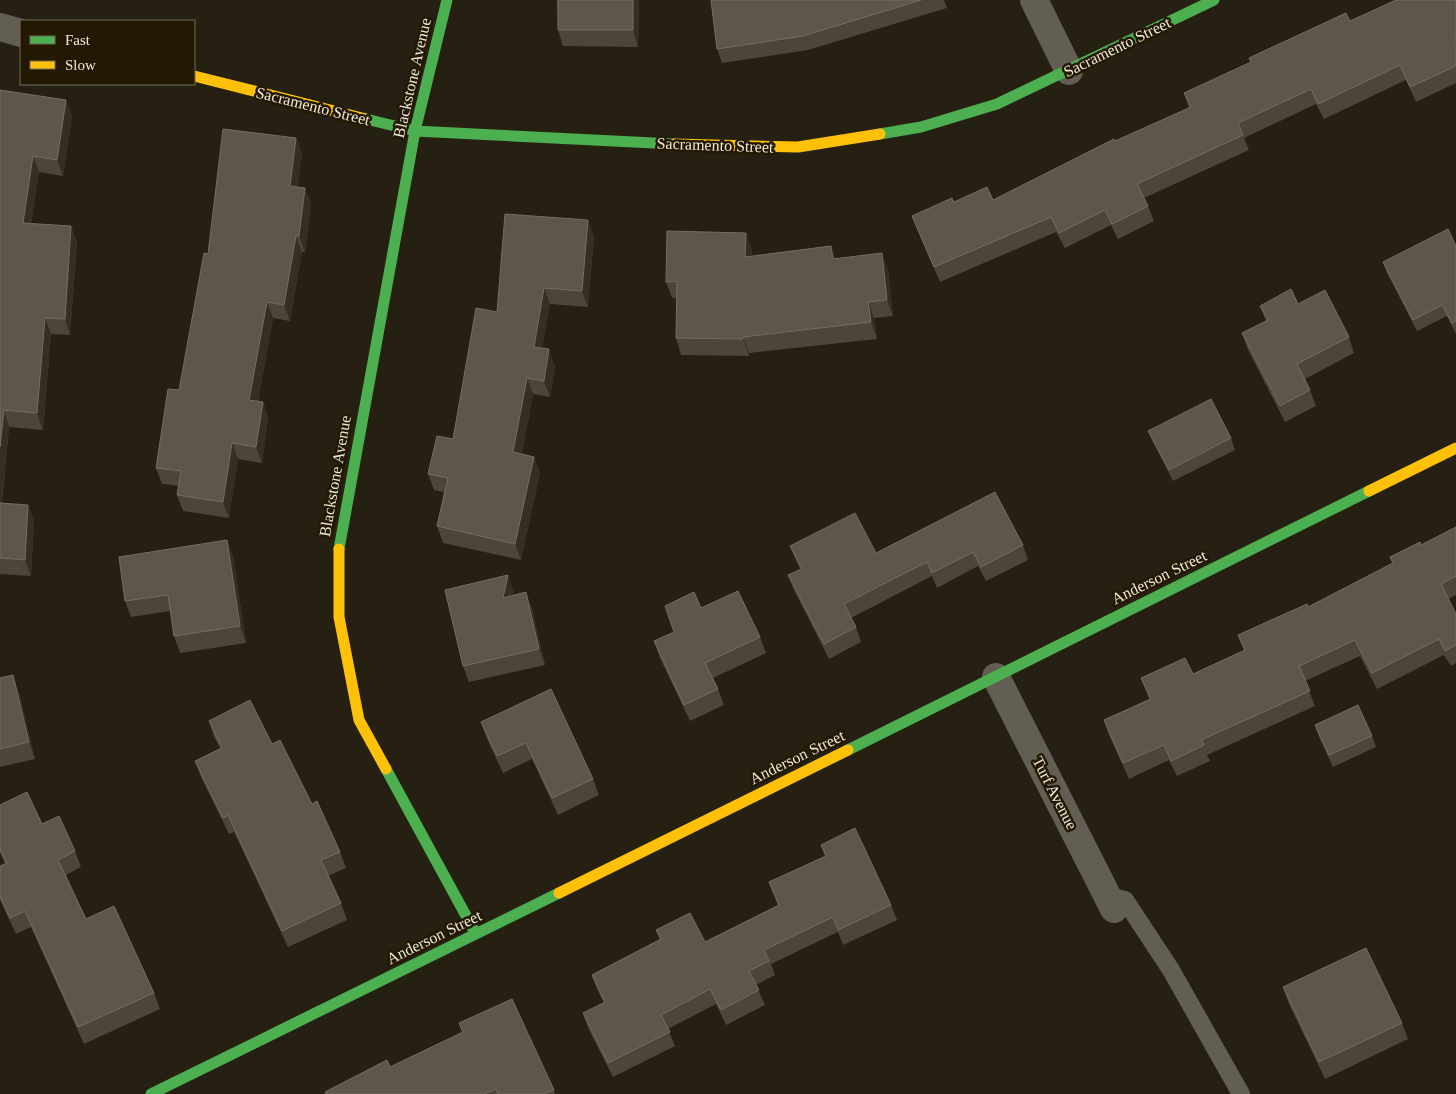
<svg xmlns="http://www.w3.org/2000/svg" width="1456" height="1094" font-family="Georgia,serif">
<rect width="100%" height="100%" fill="#252011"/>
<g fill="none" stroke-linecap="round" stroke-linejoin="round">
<!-- lane -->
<path stroke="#625e53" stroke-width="18" d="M 1107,896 L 1125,900 L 1171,970 L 1241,1094"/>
<!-- street -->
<path stroke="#625e53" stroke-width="28" d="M 1034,0 L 1069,71
M 0,27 L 21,33
M 996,677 L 1114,909"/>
<!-- fast -->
<path stroke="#4caf50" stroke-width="11" d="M 366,119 L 415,131 L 674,144
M 880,134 L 921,127 L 997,104 L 1214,0
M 339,549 L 415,131 L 447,0
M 848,750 L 1369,491
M 386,769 L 476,934
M 151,1094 L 559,893"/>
<!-- slow -->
<path stroke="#ffc107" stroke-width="11" d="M 194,76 L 366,119
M 674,144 L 798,147 L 880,134
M 1369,491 L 1456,448
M 339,549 L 339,617 L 359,720 L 386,769
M 559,893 L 848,750"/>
</g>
<!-- wall -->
<path fill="#4b453a" d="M 557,0 L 639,0 L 638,47 L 563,46 L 558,30 Z
M 711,0 L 944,0 L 947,8 L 808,50 L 722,63 L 717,49 Z
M 1456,0 L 1456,83 L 1416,102 L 1406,80 L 1324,119 L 1316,104 L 1244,138 L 1249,150 L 1144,198 L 1148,206 L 1154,221 L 1118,239 L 1111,225 L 1065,248 L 1056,232 L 940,282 L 918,231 L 912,216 L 993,200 L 1115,141 L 1189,108 L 1184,93 L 1350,21 Z
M 0,90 L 66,100 L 72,116 L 63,176 L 39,172 L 31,224 L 71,226 L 77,243 L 70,335 L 51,334 L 43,430 L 9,427 L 2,503 L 28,505 L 34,521 L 31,576 L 0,574 Z
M 296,138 L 302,154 L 297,187 L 305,188 L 311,204 L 305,252 L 302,252 L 290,321 L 273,318 L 258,401 L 263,402 L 268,418 L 262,463 L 238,459 L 229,518 L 183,511 L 177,495 L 179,486 L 162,484 L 156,468 L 179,390 L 208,254 Z
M 594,236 L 588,307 L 550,304 L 542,348 L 555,366 L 550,397 L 533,394 L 522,454 L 534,457 L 540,473 L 521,560 L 443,543 L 437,526 L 444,492 L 434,490 L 428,474 L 453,439 L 497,312 Z
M 1456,246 L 1456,334 L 1447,316 L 1417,331 L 1387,273 L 1383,262 Z
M 752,249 L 751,256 L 836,259 L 888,270 L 893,316 L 874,318 L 877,339 L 749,353 L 749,356 L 681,355 L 676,338 L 676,298 L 672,298 L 666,282 Z
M 1298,304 L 1349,337 L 1354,353 L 1305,379 L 1310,390 L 1316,406 L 1285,422 L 1248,350 L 1242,333 L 1266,321 L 1260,306 Z
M 1148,431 L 1231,438 L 1235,450 L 1173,481 L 1153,442 Z
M 1456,527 L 1456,595 L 1448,599 L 1456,614 L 1456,663 L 1451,666 L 1444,655 L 1377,689 L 1360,656 L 1305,681 L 1315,706 L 1207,755 L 1210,761 L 1177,776 L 1169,760 L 1129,779 L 1109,735 L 1104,720 L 1149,699 L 1141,678 L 1193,674 L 1244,651 L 1238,635 L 1308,607 L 1393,563 L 1390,557 L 1421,545 Z
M 1023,545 L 1028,560 L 986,581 L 978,566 L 937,588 L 932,576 L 851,618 L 856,627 L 861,642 L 829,659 L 794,590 L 788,575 L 800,569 L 796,560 L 790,546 L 876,553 Z
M 233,556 L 246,643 L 180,653 L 174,636 L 170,611 L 131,617 L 125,601 Z
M 514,592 L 513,595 L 532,608 L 545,665 L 469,682 L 463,666 Z
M 701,608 L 760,637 L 766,653 L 713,678 L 718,689 L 724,705 L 690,721 L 660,658 L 654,641 L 674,632 Z
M 0,678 L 19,692 L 35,759 L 0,767 Z
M 551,689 L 593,779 L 599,795 L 558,815 L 532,759 L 503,773 L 487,739 L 481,722 Z
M 209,721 L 272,744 L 312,804 L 340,852 L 346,868 L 328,876 L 341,903 L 347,920 L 288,947 L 234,832 L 229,834 L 201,777 L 195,761 L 220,748 L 214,737 Z
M 1315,725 L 1372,736 L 1376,747 L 1333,767 L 1319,737 Z
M 0,805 L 42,824 L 75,851 L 81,867 L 66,875 L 86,919 L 154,993 L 160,1009 L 84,1044 L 31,927 L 16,934 L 0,900 L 0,866 L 5,864 L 0,853 Z
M 821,845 L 891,905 L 897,920 L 843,945 L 838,932 L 771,964 L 775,975 L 756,985 L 765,1005 L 726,1025 L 716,1004 L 668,1029 L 675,1046 L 613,1077 L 588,1028 L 583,1013 L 604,1003 L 597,989 L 592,975 L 660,940 L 656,930 L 705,942 L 778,906 L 769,882 L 825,856 Z
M 1283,987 L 1402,1023 L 1408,1039 L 1325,1079 L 1289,1004 Z
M 459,1023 L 554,1090 L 555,1094 L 326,1094 L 390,1067 L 462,1033 Z"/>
<!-- shaded-wall -->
<path fill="#352f22" d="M 633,0 L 639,0 L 638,47 L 633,30 Z
M 66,100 L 72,116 L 63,176 L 57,160 Z
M 296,138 L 302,154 L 296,202 L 290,186 Z
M 33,156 L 39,172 L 29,240 L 23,223 Z
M 305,188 L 311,204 L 305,252 L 299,236 Z
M 588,220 L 594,236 L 588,307 L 582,291 Z
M 71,226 L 77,243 L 70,335 L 65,319 Z
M 746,233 L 752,249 L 751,273 L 745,257 Z
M 296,236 L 302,252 L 290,321 L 284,305 Z
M 831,246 L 837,262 L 833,259 Z
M 882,253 L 888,270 L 893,316 L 887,300 Z
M 544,288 L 550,304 L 540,363 L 534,347 Z
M 267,302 L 273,318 L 255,416 L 249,400 Z
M 868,302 L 874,318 L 877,339 L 871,322 Z
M 45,318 L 51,334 L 43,430 L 37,413 Z
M 743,337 L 749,353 L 749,356 L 743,339 Z
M 549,349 L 555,366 L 550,397 L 544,381 Z
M 527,378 L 533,394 L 519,469 L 513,452 Z
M 263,402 L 268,418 L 262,463 L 256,447 Z
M 4,410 L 9,427 L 0,519 L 0,447 Z
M 232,443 L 238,459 L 229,518 L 223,502 Z
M 534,457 L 540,473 L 521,560 L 515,544 Z
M 28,505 L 34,521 L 31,576 L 25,560 Z
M 227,540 L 233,556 L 246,643 L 240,626 Z
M 508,575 L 514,592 L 509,614 L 503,598 Z
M 526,592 L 532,608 L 545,665 L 539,649 Z
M 13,675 L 19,692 L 35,759 L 29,742 Z"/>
<!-- building -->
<path fill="#5d574b" stroke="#746e61" d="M 558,0 L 633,0 L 633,30 L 558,30 Z
M 711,0 L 921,0 L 803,36 L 717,49 Z
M 1396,0 L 1456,0 L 1456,39 L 1454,40 L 1456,43 L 1456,66 L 1410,87 L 1400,65 L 1318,104 L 1311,89 L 1238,123 L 1243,135 L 1137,184 L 1148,206 L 1112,224 L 1105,210 L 1059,233 L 1051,217 L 934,267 L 912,216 L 952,198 L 954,202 L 987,187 L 993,200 L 1114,139 L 1115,141 L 1191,107 L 1184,93 L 1251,62 L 1249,58 L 1346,13 L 1350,21 Z
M 0,90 L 66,100 L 57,160 L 33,156 L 23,223 L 71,226 L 65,319 L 45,318 L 37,413 L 4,410 L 0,447 Z
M 223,129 L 296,138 L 290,186 L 305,188 L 299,236 L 296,236 L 284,305 L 267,302 L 249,400 L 263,402 L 256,447 L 232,443 L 223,502 L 177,495 L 181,471 L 156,468 L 168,389 L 179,390 L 204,253 L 208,254 Z
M 505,214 L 588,220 L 582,291 L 544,288 L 534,347 L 549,349 L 544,381 L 527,378 L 513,452 L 534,457 L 515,544 L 437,526 L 448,478 L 428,474 L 437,436 L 453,439 L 476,308 L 497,312 Z
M 1448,229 L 1456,246 L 1456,321 L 1452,323 L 1442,305 L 1413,320 L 1383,262 Z
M 667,231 L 746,233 L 745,257 L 831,246 L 833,259 L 882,253 L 887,300 L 868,302 L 871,322 L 743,337 L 743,339 L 676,338 L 677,281 L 666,282 Z
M 1291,289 L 1298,304 L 1325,290 L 1349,337 L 1297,364 L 1310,390 L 1280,406 L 1242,333 L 1268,320 L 1260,306 Z
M 1211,399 L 1231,438 L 1169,470 L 1148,431 Z
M 995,492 L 1023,545 L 981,567 L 973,552 L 932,573 L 927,562 L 844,604 L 856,627 L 824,644 L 788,575 L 802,569 L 790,546 L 855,513 L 876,553 Z
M 0,503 L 28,505 L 25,560 L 0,558 Z
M 1456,527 L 1456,576 L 1441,584 L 1456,614 L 1456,645 L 1445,651 L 1439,639 L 1372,673 L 1355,640 L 1299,666 L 1310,691 L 1201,740 L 1204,745 L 1171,761 L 1164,745 L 1123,763 L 1104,720 L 1151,699 L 1141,678 L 1185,658 L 1193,674 L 1245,650 L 1238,635 L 1307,604 L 1308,607 L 1393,563 L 1390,557 L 1420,542 L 1421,545 Z
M 227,540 L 240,626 L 174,636 L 168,595 L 125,601 L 119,557 Z
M 508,575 L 503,598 L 526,592 L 539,649 L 463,666 L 445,590 Z
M 738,591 L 760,637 L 705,663 L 718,689 L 684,705 L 654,641 L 674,632 L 665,606 L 694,592 L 701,608 Z
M 13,675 L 29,742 L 0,749 L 0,678 Z
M 551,689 L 593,779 L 552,798 L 526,743 L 497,756 L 481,722 Z
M 250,700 L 272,744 L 280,740 L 312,804 L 317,801 L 340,852 L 321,860 L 341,903 L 282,931 L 228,815 L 223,818 L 195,761 L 222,748 L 209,721 Z
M 1358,705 L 1372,736 L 1329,755 L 1315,725 Z
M 27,792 L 42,824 L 59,816 L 75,851 L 58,860 L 86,919 L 114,906 L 154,993 L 78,1027 L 25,911 L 10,918 L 0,896 L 0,866 L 7,863 L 0,849 L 0,805 Z
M 855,828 L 891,905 L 838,930 L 833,917 L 764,950 L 769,961 L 749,971 L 759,990 L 721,1010 L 710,989 L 661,1015 L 670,1032 L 608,1063 L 583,1013 L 605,1002 L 592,975 L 661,939 L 656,930 L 690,913 L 705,942 L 779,905 L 769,882 L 826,856 L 821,845 Z
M 1366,948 L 1402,1023 L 1319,1062 L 1283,987 Z
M 512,999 L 554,1090 L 544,1094 L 498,1094 L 496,1089 L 484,1094 L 326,1094 L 325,1092 L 387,1060 L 390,1067 L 463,1032 L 459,1023 Z"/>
<g text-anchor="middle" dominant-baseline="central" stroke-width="5" stroke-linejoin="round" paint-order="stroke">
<!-- street labels -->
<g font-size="16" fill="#eee8d9" stroke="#231902">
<text transform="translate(1117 47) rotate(-26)">Sacramento Street</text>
<text transform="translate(412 78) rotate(-77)">Blackstone Avenue</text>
<text transform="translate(313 106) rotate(14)">Sacramento Street</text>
<text transform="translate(715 145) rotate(2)">Sacramento Street</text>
<text transform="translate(335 476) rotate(-80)">Blackstone Avenue</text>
<text transform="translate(1159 577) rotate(-26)">Anderson Street</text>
<text transform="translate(797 757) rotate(-26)">Anderson Street</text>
<text transform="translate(1055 793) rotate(63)">Turf Avenue</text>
<text transform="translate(434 937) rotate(-26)">Anderson Street</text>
</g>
</g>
<!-- legend -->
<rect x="20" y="20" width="175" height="65" fill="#231902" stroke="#746c58"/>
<rect x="30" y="36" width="25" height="8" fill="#4caf50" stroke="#746c58"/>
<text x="65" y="45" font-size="15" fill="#eee8d9">Fast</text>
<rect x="30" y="61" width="25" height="8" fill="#ffc107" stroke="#746c58"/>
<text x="65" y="70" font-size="15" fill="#eee8d9">Slow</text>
</svg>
